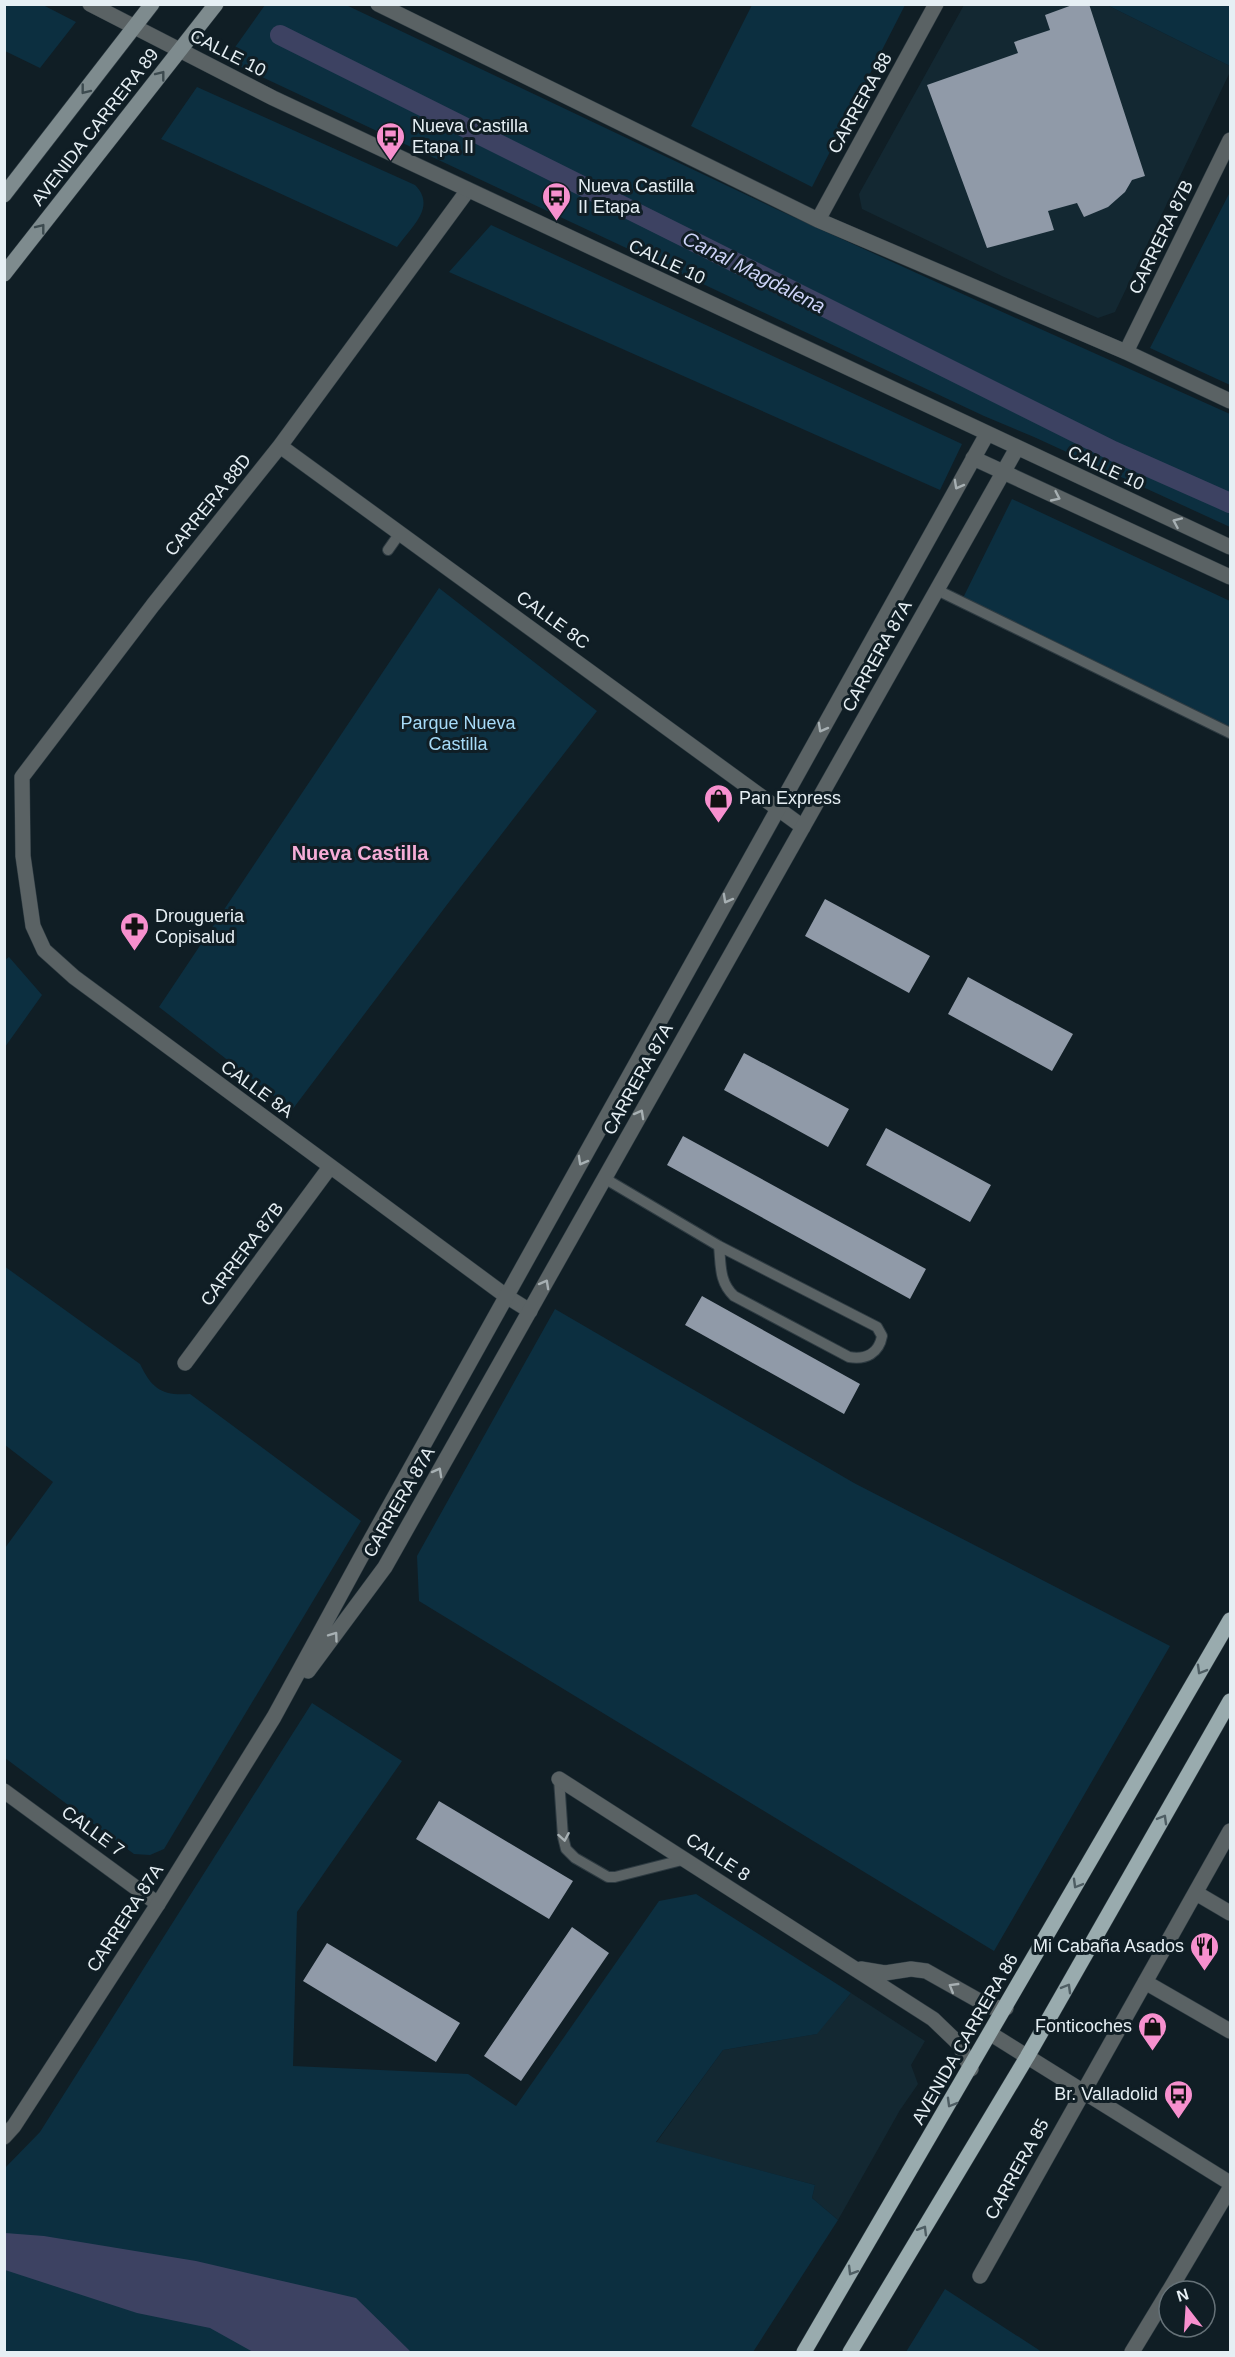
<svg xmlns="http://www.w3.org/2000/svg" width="1235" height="2357" font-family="Helvetica,sans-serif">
<rect width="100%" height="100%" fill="#101e25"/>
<!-- built -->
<path fill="#132832" d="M 964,5 L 1107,5 L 1230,66 L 1230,72 L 1115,312 L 1098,318 L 1004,277 L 862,209 L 859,194 Z
M 851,1993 L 925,2041 L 911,2065 L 918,2084 L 900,2110 L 838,2220 L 812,2198 L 815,2185 L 656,2143 L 723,2050 L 816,2034 Z"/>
<!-- green -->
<path fill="#0c2f40" d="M 4,5 L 43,5 L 76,22 L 40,68 L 5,51 Z
M 265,5 L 346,5 L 776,209 L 978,301 L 1230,414 L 1230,527 L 1034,437 L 984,416 L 226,60 Z
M 752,5 L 905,5 L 812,187 L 691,126 Z
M 1107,5 L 1230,5 L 1230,66 Z
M 197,87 L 415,185 C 437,207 411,227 397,247 L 161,139 Z
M 1230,192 L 1230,385 L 1150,348 Z
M 491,225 L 962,444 L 940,490 L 449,272 Z
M 1012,499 L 1230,601 L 1230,731 L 963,598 Z
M 439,588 L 597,711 L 449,902 L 292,1110 L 159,1007 Z
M 9,957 L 42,995 L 5,1047 L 5,960 Z
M 4,1266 L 140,1364 C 152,1389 162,1396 190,1394 L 361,1521 L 164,1849 L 150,1855 L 134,1854 L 5,1758 L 5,1548 L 53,1482 L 5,1445 Z
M 555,1309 L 854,1483 L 1170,1646 L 994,1951 L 419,1601 L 417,1556 Z
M 312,1703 L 402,1761 L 297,1912 L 293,2066 L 468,2074 L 516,2106 L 659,1901 L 696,1894 L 851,1993 L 817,2034 L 723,2050 L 656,2142 L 815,2185 L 812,2198 L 838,2220 L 753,2352 L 5,2352 L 4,2169 L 40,2132 Z
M 945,2289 L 1042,2352 L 906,2352 Z"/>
<!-- water -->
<path fill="#3d4262" d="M 5,2233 L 44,2236 L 196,2261 L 356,2298 L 411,2352 L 253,2352 L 210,2328 L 137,2313 L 5,2270 Z"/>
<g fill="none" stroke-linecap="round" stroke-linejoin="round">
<!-- canal -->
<path stroke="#3d4262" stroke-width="20" d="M 280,35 L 1113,451 L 1230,503"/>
</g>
<!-- building -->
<path fill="#909aa8" d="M 1075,4 L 1089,4 L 1145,176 L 1132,180 L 1125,192 L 1108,207 L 1084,217 L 1077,203 L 1048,211 L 1054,230 L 987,248 L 927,85 L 1018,53 L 1014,42 L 1050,30 L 1045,15 Z
M 825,899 L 930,956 L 909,993 L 805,936 Z
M 968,977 L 1073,1034 L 1052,1071 L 948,1014 Z
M 744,1053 L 849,1109 L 828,1147 L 724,1090 Z
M 886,1128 L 991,1185 L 970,1222 L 866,1165 Z
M 683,1136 L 926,1269 L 910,1299 L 667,1165 Z
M 702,1296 L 860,1384 L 844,1414 L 685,1325 Z
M 439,1801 L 573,1881 L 549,1919 L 416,1839 Z
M 572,1927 L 609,1953 L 521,2081 L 484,2056 Z
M 327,1943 L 460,2023 L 436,2062 L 303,1981 Z"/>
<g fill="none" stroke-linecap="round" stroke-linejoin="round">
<defs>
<path id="service" d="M 388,550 L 400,533
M 937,590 L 1230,733
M 604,1178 L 719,1246 L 877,1327 L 882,1336 C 879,1353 866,1360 849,1357 L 734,1296 C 719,1282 721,1265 719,1246
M 559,1779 L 563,1837 L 566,1849 L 575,1858 L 608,1877 L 615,1877 L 686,1859"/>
<path id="minor" d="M 378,4 L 818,220 L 1126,352 L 1230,401
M 468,190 L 280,446 L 153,605 L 22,777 L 23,856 L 33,926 L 44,950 L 74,977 L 506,1296 L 530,1311
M 818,220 L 936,4
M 1126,352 L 1230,140
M 280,446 L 803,827
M 185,1363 L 330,1167
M 559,1779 L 933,2019 L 959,2044 L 971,2069
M 4,1791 L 158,1904
M 1196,1893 L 1230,1913
M 861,1969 L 885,1973 L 911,1969 L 926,1971 L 990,2007 L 1006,2008
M 1145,1982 L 1230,2031
M 980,2276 L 1230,1831
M 1169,2291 L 1230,2188
M 1132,2352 L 1169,2291"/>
<path id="tertiary" d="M 90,4 L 273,98 L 1230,547
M 973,458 L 1230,577
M 308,1671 L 385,1567 L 1017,448
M 991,2034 L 1230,2183
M 4,2137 L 14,2126 L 158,1904 L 274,1717 L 360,1559 L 987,434"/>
<path id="secondary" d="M 4,195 L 152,4
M 4,274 L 216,4"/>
<path id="primary" d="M 804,2352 L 1230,1620
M 850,2352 L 1027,2057 L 1230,1701"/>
</defs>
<!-- service casing -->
<use href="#service" stroke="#2e3b42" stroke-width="12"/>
<!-- minor casing -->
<use href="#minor" stroke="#2e3b42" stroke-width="16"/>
<!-- tertiary casing -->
<use href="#tertiary" stroke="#2e3b42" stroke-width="16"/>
<!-- secondary casing -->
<use href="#secondary" stroke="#2e3b42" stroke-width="16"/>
<!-- primary casing -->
<use href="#primary" stroke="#2e3b42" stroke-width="16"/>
<!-- service -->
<use href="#service" stroke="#5a6264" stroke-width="10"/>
<!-- minor -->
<use href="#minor" stroke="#5a6264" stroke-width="15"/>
<!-- tertiary -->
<use href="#tertiary" stroke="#5a6264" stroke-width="15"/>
<!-- secondary -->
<use href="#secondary" stroke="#7e8b8e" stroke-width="15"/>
<!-- primary -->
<use href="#primary" stroke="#99abae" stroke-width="15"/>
</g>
<!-- one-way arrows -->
<defs><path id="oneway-chevron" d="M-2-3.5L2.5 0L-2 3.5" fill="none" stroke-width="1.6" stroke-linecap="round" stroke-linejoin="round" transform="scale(1.5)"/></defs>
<g stroke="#3c4a4f">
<use href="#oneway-chevron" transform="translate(161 75) rotate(-52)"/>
<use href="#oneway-chevron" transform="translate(85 90) rotate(128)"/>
<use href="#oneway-chevron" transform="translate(41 228) rotate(-52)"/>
</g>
<g stroke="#a7b0b3">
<use href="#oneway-chevron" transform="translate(958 485) rotate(119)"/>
<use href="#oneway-chevron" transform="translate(1056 497) rotate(25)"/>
<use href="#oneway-chevron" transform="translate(1177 522) rotate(-156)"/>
<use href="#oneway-chevron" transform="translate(822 728) rotate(119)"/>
<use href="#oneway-chevron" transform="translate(727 899) rotate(119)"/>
<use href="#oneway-chevron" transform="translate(640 1114) rotate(-61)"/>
<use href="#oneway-chevron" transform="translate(582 1161) rotate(119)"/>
<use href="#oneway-chevron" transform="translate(545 1284) rotate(-61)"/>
<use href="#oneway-chevron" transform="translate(438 1472) rotate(-61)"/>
<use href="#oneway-chevron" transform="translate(334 1636) rotate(-54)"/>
<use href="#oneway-chevron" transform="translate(564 1837) rotate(80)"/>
<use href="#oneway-chevron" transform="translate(953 1987) rotate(-149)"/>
</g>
<g stroke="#4e5d63">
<use href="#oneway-chevron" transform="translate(1201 1670) rotate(120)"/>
<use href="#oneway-chevron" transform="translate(1163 1819) rotate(-60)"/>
<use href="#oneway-chevron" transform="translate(1077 1884) rotate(120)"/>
<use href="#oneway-chevron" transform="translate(1067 1988) rotate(-60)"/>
<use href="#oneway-chevron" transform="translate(951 2103) rotate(120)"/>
<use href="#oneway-chevron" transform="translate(923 2230) rotate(-59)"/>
<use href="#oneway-chevron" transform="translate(852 2271) rotate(121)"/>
</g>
<!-- icons -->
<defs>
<symbol id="bus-pin" viewBox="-11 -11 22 30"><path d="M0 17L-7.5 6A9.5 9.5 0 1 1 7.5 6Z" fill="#f790ce" stroke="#101e25"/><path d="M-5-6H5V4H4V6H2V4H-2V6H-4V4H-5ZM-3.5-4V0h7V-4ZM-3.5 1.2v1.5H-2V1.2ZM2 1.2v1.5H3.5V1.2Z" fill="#111"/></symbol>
<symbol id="shop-pin" viewBox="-11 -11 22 30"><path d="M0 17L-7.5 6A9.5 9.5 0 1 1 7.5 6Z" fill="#f790ce" stroke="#101e25"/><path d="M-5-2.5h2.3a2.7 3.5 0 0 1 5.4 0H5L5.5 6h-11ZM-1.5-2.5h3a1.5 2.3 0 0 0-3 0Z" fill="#111"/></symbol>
<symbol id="pharmacy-pin" viewBox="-11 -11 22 30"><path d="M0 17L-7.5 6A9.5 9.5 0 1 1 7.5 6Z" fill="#f790ce" stroke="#101e25"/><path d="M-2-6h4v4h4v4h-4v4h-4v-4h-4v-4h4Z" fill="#111"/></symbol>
<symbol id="restaurant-pin" viewBox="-11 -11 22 30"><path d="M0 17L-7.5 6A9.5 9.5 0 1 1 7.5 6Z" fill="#f790ce" stroke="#101e25"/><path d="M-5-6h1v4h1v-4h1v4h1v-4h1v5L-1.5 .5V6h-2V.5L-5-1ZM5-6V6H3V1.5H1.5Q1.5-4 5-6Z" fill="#111"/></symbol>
</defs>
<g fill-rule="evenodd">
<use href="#bus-pin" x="374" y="120" width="33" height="45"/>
<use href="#bus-pin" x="540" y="180" width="33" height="45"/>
<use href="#shop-pin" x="702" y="782" width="33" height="45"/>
<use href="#pharmacy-pin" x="118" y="910" width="33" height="45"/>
<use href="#restaurant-pin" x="1188" y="1930" width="33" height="45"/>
<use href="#shop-pin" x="1136" y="2010" width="33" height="45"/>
<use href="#bus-pin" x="1162" y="2078" width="33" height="45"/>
</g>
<g text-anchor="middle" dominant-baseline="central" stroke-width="6" stroke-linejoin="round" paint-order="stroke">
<!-- street labels -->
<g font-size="18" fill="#e6eff4" stroke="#101e25">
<text transform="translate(228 53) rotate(27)">CALLE 10</text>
<text transform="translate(860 103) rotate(-61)">CARRERA 88</text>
<text transform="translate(95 127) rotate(-52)">AVENIDA CARRERA 89</text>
<text transform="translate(1161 237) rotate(-64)">CARRERA 87B</text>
<text transform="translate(667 262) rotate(25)">CALLE 10</text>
<text transform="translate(1106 468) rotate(25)">CALLE 10</text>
<text transform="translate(208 505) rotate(-51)">CARRERA 88D</text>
<text transform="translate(553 620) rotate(36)">CALLE 8C</text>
<text transform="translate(877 656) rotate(-61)">CARRERA 87A</text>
<text transform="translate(638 1079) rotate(-61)">CARRERA 87A</text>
<text transform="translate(257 1089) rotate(36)">CALLE 8A</text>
<text transform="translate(242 1254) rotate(-53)">CARRERA 87B</text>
<text transform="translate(399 1502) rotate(-60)">CARRERA 87A</text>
<text transform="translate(93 1831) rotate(36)">CALLE 7</text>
<text transform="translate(718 1857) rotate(33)">CALLE 8</text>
<text transform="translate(125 1918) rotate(-57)">CARRERA 87A</text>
<text transform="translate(965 2039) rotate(-60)">AVENIDA CARRERA 86</text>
<text transform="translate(1017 2169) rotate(-61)">CARRERA 85</text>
</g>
<!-- poi labels -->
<g font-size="18" fill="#e6eff4" stroke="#101e25" text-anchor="start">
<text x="412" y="126">Nueva Castilla<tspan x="412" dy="21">Etapa II</tspan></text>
<text x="578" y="186">Nueva Castilla<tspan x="578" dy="21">II Etapa</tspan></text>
<text x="739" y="798">Pan Express</text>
<text x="155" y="916">Drougueria<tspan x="155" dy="21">Copisalud</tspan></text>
<text x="1184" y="1946" text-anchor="end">Mi Cabaña Asados</text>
<text x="1132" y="2026" text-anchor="end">Fonticoches</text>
<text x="1158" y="2094" text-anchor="end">Br. Valladolid</text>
</g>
<!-- park labels -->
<g font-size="18" fill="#a7dbf8" stroke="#101e25">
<text x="458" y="723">Parque Nueva<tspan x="458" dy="21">Castilla</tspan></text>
</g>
<!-- water labels -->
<g font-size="20" font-style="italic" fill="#cdd3f7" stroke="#101e25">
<text transform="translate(754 272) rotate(27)">Canal Magdalena</text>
</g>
<!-- neighbourhood labels -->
<g font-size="20" font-weight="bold" fill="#f6add7" stroke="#101e25">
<text x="360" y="853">Nueva Castilla</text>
</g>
</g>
<!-- border -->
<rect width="1235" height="2357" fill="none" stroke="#e6eff4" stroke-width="12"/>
<!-- north arrow -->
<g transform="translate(1187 2309) rotate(343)"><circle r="28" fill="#101e25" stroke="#667278" stroke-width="1.5"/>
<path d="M0-4.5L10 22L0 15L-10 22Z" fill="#f790ce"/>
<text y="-9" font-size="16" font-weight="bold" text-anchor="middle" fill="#e6eff4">N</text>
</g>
</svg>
